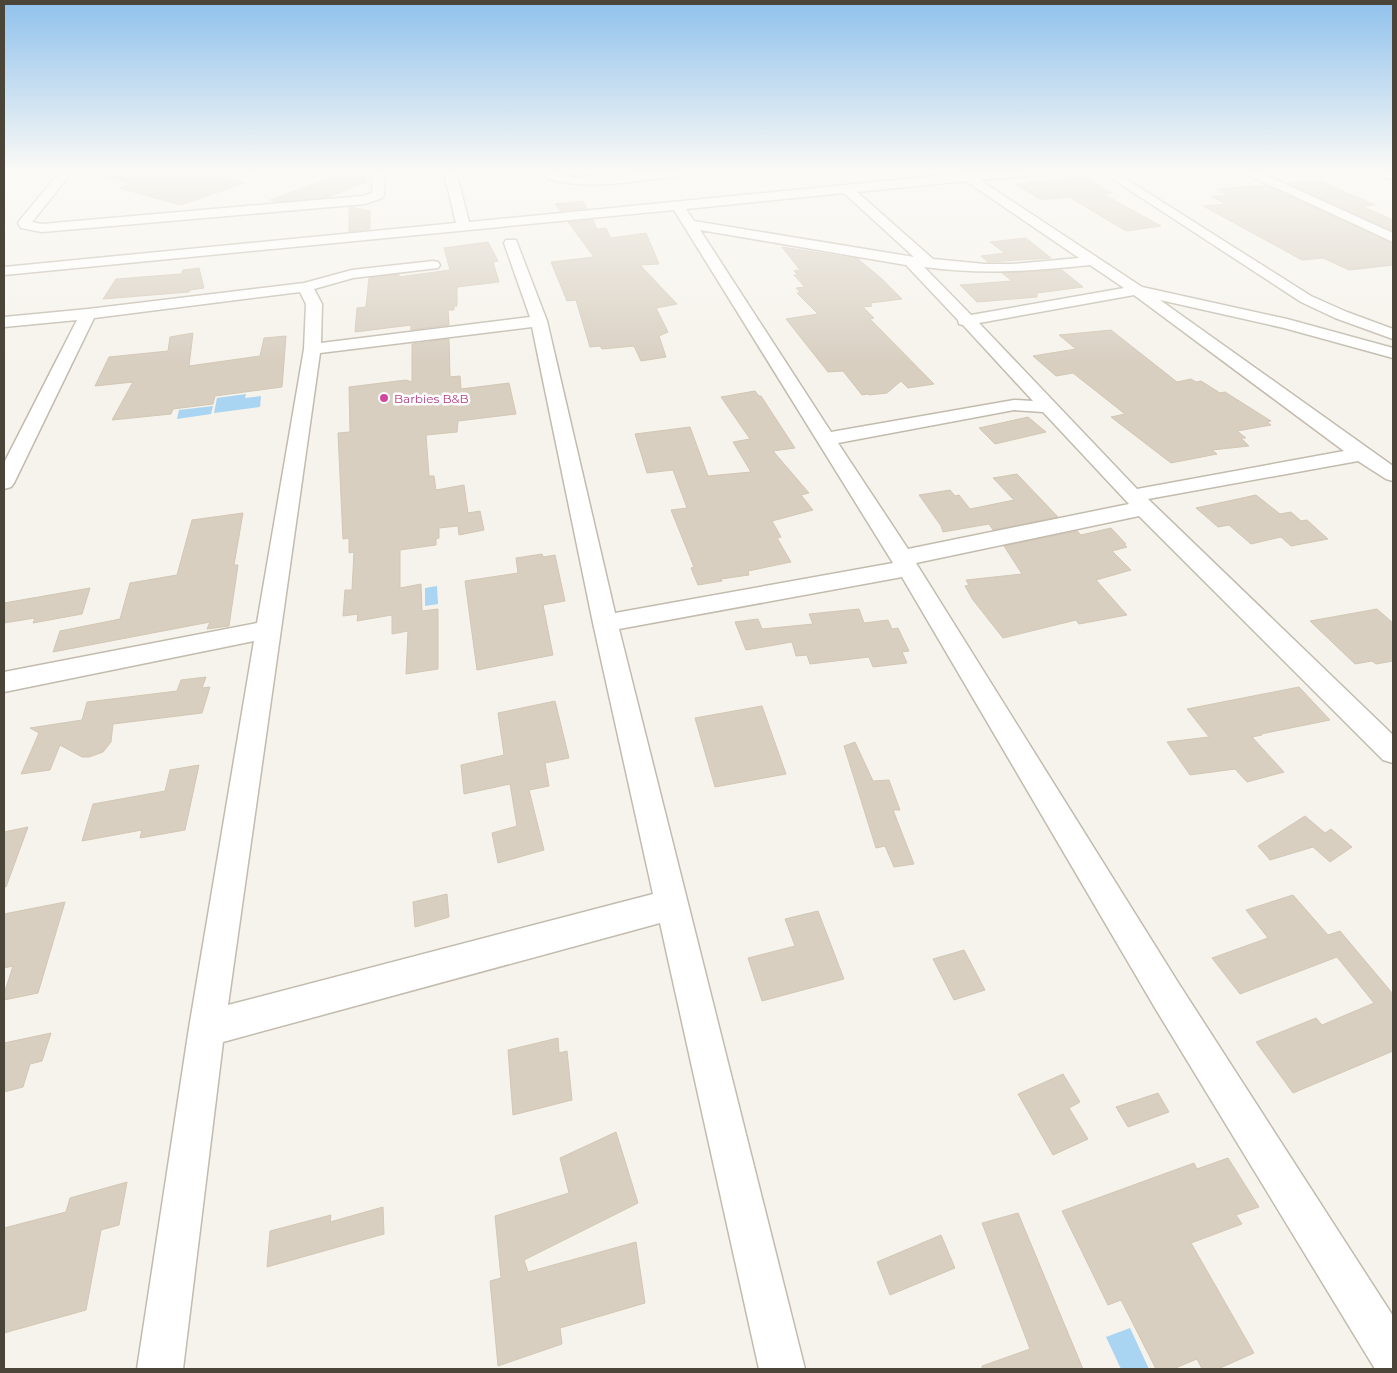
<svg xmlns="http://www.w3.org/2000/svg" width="1397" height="1373" font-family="Montserrat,sans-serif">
<rect width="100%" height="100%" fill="#f6f3ec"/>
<!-- water -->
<path fill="#a9d4f2" d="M 246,394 L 245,398 L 261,396 L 260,407 L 214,413 L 217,398 Z
M 213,406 L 211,414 L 177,419 L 179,410 Z
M 437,586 L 438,604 L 425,606 L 425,588 Z
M 1130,1328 L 1149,1369 L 1121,1369 L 1106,1337 Z"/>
<!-- building -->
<path fill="#d8cfc1" stroke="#d3c7b4" d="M 106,172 L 204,172 L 244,183 L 181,205 L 119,188 L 130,184 L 105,177 Z
M 345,172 L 363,172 L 367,182 L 328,197 L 277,202 L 270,200 Z
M 1085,177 L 1112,193 L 1103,194 L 1161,226 L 1126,231 L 1069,197 L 1041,200 L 1016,184 Z
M 1321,181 L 1375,205 L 1362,206 L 1393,220 L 1393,231 L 1288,183 Z
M 1266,185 L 1393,244 L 1393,265 L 1349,270 L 1323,258 L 1302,260 L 1203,206 L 1226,204 L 1212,197 L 1228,195 L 1217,189 Z
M 583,201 L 587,208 L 560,211 L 555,204 Z
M 349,207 L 370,211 L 370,229 L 349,232 Z
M 593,220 L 597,229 L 606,228 L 611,238 L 646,233 L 659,264 L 640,265 L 677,304 L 656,308 L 668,332 L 659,336 L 666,357 L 641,361 L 634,346 L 602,349 L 600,346 L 590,347 L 576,300 L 567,301 L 551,262 L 594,257 L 568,222 Z
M 1026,238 L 1051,258 L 988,262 L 981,256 L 1005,253 L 990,242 Z
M 488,242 L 498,261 L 493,262 L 499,282 L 457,287 L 457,306 L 454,306 L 454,310 L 448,310 L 449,325 L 411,330 L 411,325 L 355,332 L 357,308 L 366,307 L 369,278 L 399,274 L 399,277 L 450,270 L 444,248 Z
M 782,247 L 858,259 L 882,279 L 902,299 L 870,303 L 872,306 L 863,307 L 874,318 L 870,319 L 934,384 L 908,388 L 901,381 L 887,393 L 869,395 L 868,394 L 862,395 L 843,371 L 828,372 L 786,319 L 818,314 L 797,293 L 800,292 L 796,288 L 805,287 L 794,275 L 798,275 L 794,271 L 800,270 Z
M 199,268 L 204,288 L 190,290 L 189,292 L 103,299 L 116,279 L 181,274 L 183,270 Z
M 1062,270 L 1083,287 L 1037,293 L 1037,297 L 977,302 L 960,285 L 1012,281 L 1002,273 Z
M 1111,330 L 1177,382 L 1191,379 L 1196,382 L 1201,381 L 1220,393 L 1225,392 L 1271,421 L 1267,422 L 1271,425 L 1237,431 L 1246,438 L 1241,438 L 1249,446 L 1212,450 L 1217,454 L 1171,463 L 1111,417 L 1125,414 L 1073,373 L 1056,376 L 1033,356 L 1076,349 L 1059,335 Z
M 193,333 L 189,366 L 260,356 L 264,338 L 286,336 L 282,387 L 215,396 L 213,404 L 173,409 L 171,414 L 112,420 L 133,382 L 95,386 L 109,357 L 168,351 L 170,337 Z
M 449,339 L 450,377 L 460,376 L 461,389 L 509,383 L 516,414 L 458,421 L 457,432 L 426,435 L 429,476 L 434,476 L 436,490 L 464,485 L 468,513 L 480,511 L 484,530 L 459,535 L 458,526 L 439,528 L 439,538 L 436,539 L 436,545 L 400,550 L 400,588 L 421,584 L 422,611 L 438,609 L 438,669 L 406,674 L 408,631 L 392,634 L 392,615 L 357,621 L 358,614 L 343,616 L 345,590 L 352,590 L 354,552 L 349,553 L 349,538 L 343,539 L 338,433 L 350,432 L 349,387 L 406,380 L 412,382 L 412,344 Z
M 755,391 L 759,396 L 761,396 L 795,448 L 773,451 L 809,493 L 801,495 L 813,510 L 772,521 L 781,537 L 777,538 L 791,562 L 748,571 L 749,575 L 721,579 L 722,581 L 698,585 L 691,568 L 694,567 L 671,510 L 687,508 L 673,470 L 647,473 L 635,434 L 690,427 L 708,476 L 751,472 L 733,442 L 750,439 L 721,397 Z
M 1028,417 L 1046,432 L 995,444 L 979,428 Z
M 1017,474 L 1058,517 L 993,530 L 989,524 L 943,532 L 941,526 L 919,495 L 950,490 L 955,496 L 959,495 L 970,509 L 1014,500 L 993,478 Z
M 1256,495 L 1280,514 L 1291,512 L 1301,521 L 1307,520 L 1328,539 L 1291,546 L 1281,537 L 1251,544 L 1229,525 L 1218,527 L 1196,508 Z
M 243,513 L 234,565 L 238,565 L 229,626 L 207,629 L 210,622 L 53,652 L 60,631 L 120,619 L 130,583 L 177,575 L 192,520 Z
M 1111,528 L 1126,544 L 1124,545 L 1127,547 L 1112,551 L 1131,570 L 1096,580 L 1127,615 L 1079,624 L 1076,620 L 1003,638 L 973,600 L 965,586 L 969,585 L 966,580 L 1022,574 L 1004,546 L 1077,531 L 1081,535 Z
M 542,554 L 543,557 L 555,555 L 565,601 L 543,605 L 553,655 L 477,670 L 465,581 L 518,573 L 516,558 Z
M 90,588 L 82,614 L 33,623 L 35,618 L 4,623 L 4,603 Z
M 859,609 L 864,623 L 888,620 L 892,629 L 898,628 L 909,651 L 902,652 L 907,663 L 873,667 L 869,657 L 810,664 L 807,655 L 796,656 L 792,642 L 746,650 L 735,622 L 758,619 L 762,629 L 813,624 L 809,614 Z
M 1377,609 L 1393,623 L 1393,661 L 1376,664 L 1372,661 L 1355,664 L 1310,621 Z
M 206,677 L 202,688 L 210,687 L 202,713 L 113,724 L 111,742 L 103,752 L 89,757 L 82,757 L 60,745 L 50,770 L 21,774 L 39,733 L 30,728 L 82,720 L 87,702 L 177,691 L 181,680 Z
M 1299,687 L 1330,720 L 1261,734 L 1262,735 L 1252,737 L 1284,772 L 1247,782 L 1235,769 L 1190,775 L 1167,742 L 1209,737 L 1187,709 Z
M 555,701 L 569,758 L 545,763 L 549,786 L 529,790 L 544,850 L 498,863 L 492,833 L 517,826 L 510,784 L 464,794 L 461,765 L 504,755 L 498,713 Z
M 762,706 L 786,774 L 715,787 L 695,718 Z
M 855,742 L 873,781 L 889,780 L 900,810 L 893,810 L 914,864 L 894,867 L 885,846 L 876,848 L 844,746 Z
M 199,765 L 185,830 L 140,838 L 142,830 L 82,841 L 93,804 L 165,791 L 170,770 Z
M 1305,816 L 1325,833 L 1331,829 L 1352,847 L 1330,862 L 1313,847 L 1270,860 L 1258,846 Z
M 28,827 L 6,887 L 4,887 L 4,832 Z
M 447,894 L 449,917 L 415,927 L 413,902 Z
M 1293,895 L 1328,935 L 1340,931 L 1393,994 L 1393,1051 L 1293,1093 L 1256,1042 L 1316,1018 L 1322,1025 L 1374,1003 L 1337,957 L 1240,994 L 1212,958 L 1268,938 L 1246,910 Z
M 65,902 L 38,993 L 4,1000 L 4,994 L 13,966 L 4,968 L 4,914 Z
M 818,911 L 844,979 L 762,1001 L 748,958 L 795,946 L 785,919 Z
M 964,950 L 985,990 L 954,1000 L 933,959 Z
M 51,1033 L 42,1061 L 30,1064 L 23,1087 L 4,1092 L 4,1043 Z
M 558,1038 L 559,1053 L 567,1051 L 572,1100 L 513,1115 L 508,1050 Z
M 1063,1074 L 1080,1102 L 1069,1108 L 1088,1139 L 1053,1155 L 1018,1094 Z
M 1158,1093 L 1169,1112 L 1128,1127 L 1116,1107 Z
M 616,1132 L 638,1203 L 524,1260 L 528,1272 L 636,1242 L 645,1303 L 560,1328 L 562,1344 L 498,1366 L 490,1281 L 501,1278 L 495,1216 L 569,1193 L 560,1158 Z
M 1228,1158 L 1259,1207 L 1236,1215 L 1242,1224 L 1191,1243 L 1254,1353 L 1218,1369 L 1202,1369 L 1197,1359 L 1173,1369 L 1156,1369 L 1121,1300 L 1108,1305 L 1062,1211 L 1194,1163 L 1197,1169 Z
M 127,1182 L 119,1225 L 101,1230 L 86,1310 L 4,1333 L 4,1228 L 66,1212 L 70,1198 Z
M 383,1207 L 384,1234 L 267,1267 L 270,1231 L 331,1215 L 330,1222 Z
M 1018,1213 L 1083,1369 L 982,1369 L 982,1366 L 1030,1349 L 982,1223 Z
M 941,1235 L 955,1268 L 890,1295 L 877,1262 Z"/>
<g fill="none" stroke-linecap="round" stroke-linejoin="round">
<defs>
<path id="minor" d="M 60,172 L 72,172 L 32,222 L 42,224 L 363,196 L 372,193 L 373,172 L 385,172 L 384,195 L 382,198 L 365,204 L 42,232 L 21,228 L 18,223 L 20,220 Z
M 444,172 L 456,172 L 469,222 L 967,173 L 1031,172 L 1029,174 L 1025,176 L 980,180 L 1142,287 L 1287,319 L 1393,348 L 1393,358 L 1284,328 L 1160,300 L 1393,466 L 1393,481 L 1386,479 L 1358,461 L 1148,499 L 1393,735 L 1393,763 L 1383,760 L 1139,516 L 916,563 L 1179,984 L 1393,1316 L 1393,1369 L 1375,1369 L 1155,1008 L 902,577 L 619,629 L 805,1369 L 759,1369 L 660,923 L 223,1042 L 183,1369 L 137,1369 L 189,1028 L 254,641 L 4,692 L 4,672 L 257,623 L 304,349 L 306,304 L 300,292 L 94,318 L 14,483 L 11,487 L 4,489 L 4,463 L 77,320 L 4,327 L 4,317 L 88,309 L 304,283 L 352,270 L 433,261 L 438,262 L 440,265 L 438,268 L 353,278 L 314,289 L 322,304 L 321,343 L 530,317 L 504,243 L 506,240 L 516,240 L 547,321 L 615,613 L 893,563 L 674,210 L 4,275 L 4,267 L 456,223 ZM 966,181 L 1079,258 L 1012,264 L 985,264 L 933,259 L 857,192 ZM 844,193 L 914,257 L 694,221 L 686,209 ZM 700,230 L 906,265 L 958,320 L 959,324 L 963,325 L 1033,401 L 1014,400 L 831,432 ZM 1090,265 L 1124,288 L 971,315 L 924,267 C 983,275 1032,271 1090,265 ZM 1134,295 L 1344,451 L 1137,489 L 979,323 ZM 532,327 L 593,623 L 653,894 L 228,1005 L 320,353 ZM 1014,410 L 1043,412 L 1129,504 L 908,549 L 838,443 Z
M 545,172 L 557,172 L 564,176 L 578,177 L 651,172 L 687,172 L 681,176 C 638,180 591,191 549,179 Z
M 1102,172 L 1115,172 L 1311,296 L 1347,312 L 1393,329 L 1393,339 L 1335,318 L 1301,302 Z
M 1244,172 L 1259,172 L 1393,233 L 1393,242 L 1246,174 Z
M 1375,172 L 1393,173 L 1393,180 L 1377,174 Z"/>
</defs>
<!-- minor casing -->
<use href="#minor" stroke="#c2bbae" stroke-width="3"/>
<!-- minor -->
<use href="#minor" fill="#fff" fill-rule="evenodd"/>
</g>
<!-- sky -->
<linearGradient id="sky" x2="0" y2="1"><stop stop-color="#8fc1ec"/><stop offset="0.47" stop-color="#fbfaf6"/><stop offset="1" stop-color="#fbfaf6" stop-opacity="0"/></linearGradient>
<rect width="1397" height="364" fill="url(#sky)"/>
<!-- markers -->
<circle fill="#d1479c" stroke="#fff" stroke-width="2" cx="384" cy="398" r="5"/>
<g text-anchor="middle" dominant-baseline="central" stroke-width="5" stroke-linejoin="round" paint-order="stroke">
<!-- far-hotel labels -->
<g font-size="12" fill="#b23c85" stroke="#fff" text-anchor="start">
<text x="394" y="398">Barbies B&amp;B</text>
</g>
</g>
<!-- border -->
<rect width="1397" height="1373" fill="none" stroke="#4b4439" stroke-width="10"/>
</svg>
